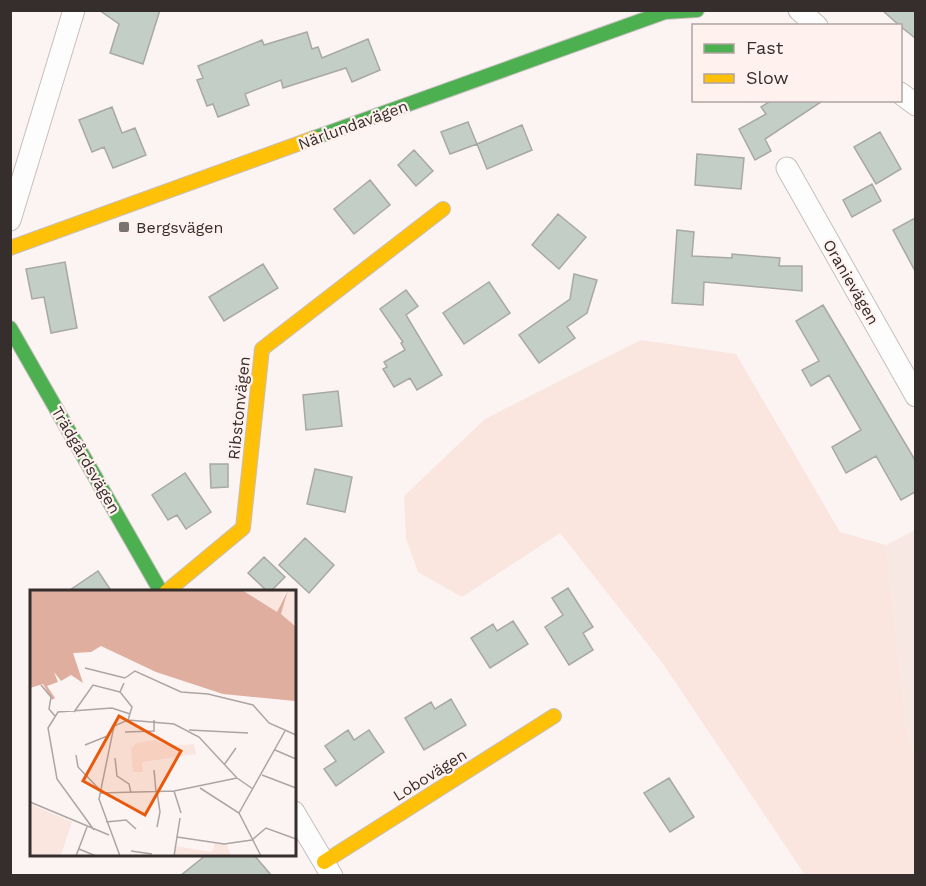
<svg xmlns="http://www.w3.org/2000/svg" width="926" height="886" font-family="'Work Sans',sans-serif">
<rect width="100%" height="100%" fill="#fbf4f2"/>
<!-- built -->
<path fill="#f8e8e3" d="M 915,530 L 915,757 L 910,743 L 906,724 L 886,545 Z"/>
<!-- green -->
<path fill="#fae5df" d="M 641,340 L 736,354 L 840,532 L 886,545 L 906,724 L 910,743 L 915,757 L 915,875 L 805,875 L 661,661 L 560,533 L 462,597 L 418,572 L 406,538 L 404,496 L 485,419 Z"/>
<!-- building -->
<path fill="#c3cec7" stroke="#a8a8a6" stroke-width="1.5" d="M 99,10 L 160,10 L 143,64 L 110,53 L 119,24 Z
M 882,10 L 915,10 L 915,38 L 900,26 Z
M 307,32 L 312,49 L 318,47 L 322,58 L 368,39 L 380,70 L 352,82 L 346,68 L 283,88 L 281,80 L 245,94 L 249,105 L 218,117 L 213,104 L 207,106 L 197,80 L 203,78 L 198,66 L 262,40 L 264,45 Z
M 772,100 L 824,100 L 765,139 L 771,151 L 755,160 L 739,129 L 766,114 L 761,107 Z
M 112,107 L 122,133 L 135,128 L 146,155 L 113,168 L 104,147 L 92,152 L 79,120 Z
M 468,122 L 477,144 L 450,154 L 441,132 Z
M 522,125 L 532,150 L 487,169 L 477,144 Z
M 880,132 L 901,169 L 876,184 L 854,147 Z
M 414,150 L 433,171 L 416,186 L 398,165 Z
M 697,154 L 744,158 L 741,189 L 695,185 Z
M 370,180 L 390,205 L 354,234 L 334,209 Z
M 872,184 L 881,201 L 852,217 L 843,200 Z
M 558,214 L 586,237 L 559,269 L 532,245 Z
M 915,218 L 915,271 L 893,230 Z
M 677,230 L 694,232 L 692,256 L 732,258 L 732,254 L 780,258 L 779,266 L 802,266 L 802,291 L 704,282 L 703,305 L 672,303 Z
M 65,262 L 77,328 L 51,333 L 44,297 L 32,299 L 26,269 Z
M 263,264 L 278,288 L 224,321 L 209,297 Z
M 574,274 L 597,280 L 587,313 L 567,327 L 575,338 L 539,363 L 519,335 L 570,299 Z
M 489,282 L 510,313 L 464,344 L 443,313 Z
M 406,290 L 418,306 L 406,315 L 442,375 L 417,390 L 410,378 L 394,387 L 383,369 L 387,367 L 384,362 L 405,350 L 401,343 L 403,342 L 380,309 Z
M 823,305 L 915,460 L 915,492 L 901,500 L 876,456 L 846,473 L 832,447 L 861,430 L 829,375 L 811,386 L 802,370 L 819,361 L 796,321 Z
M 338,391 L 342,426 L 306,430 L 303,395 Z
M 210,464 L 228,464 L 228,487 L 211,488 Z
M 315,469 L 352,477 L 345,512 L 307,504 Z
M 185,473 L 211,512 L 186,529 L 177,515 L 168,520 L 152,495 Z
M 305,538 L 334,565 L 309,593 L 279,565 Z
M 264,557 L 285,577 L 270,592 L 268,592 L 248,573 Z
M 98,571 L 112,592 L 67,592 Z
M 568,588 L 593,627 L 583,633 L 593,650 L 569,665 L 545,627 L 563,615 L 552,598 Z
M 513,621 L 528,644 L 490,668 L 471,638 L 493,624 L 497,631 Z
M 451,699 L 466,725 L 424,750 L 405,718 L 431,702 L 435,709 Z
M 348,730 L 354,740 L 369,730 L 384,752 L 336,786 L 324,769 L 336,761 L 325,746 Z
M 669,778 L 694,817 L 670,832 L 644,793 Z
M 206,855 L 254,855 L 272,876 L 180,876 Z"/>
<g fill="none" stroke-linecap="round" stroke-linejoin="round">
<defs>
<path id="street" d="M 799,10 L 817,26
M 900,93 L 916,105
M 787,168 L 916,396
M 10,220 L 74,10
M 294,812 L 332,876"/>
<path id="fast" d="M 314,138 L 665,12 L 697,10
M 10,328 L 161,592"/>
<path id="slow" d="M 10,248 L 314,138
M 166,592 L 243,528 L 262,349 L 443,209
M 324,862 L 554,716"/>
</defs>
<!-- street casing -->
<use href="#street" stroke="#c6bfbd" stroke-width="23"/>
<!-- fast casing -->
<use href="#fast" stroke="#c6bfbd" stroke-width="16"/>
<!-- slow casing -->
<use href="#slow" stroke="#c6bfbd" stroke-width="16"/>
<!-- street -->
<use href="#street" stroke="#fefdfd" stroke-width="21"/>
<!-- fast -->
<use href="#fast" stroke="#4caf50" stroke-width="14"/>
<!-- slow -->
<use href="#slow" stroke="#ffc107" stroke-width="14"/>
</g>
<!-- markers -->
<rect fill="#7b7371" stroke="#fff2ee" stroke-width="2" x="118" y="221" width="12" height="12" rx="3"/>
<g text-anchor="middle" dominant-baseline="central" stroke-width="4.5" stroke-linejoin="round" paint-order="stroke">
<!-- street labels -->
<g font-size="16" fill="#362e2c" stroke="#fff2ee">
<text transform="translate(353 125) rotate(-20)">Närlundavägen</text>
<text transform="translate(851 282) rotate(60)">Oranievägen</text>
<text transform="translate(239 408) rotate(-84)">Ribstonvägen</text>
<text transform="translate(86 460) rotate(60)">Trädgårdsvägen</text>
<text transform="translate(430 775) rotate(-32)">Lobovägen</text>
</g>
<!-- poi labels -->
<g font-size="16" fill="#362e2c" stroke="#fff2ee" text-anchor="start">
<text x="136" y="227">Bergsvägen</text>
</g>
</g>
<!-- overview -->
<g transform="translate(30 590)">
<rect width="266" height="266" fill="#fbf4f2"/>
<path d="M 212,0 L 256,0 L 247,22 ZM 258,0 L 265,0 L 265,36 L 251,24 ZM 125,150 L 140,156 L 164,154 L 166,164 L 112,172 L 113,182 L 103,182 L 101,159 L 106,153 ZM 0,214 L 42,232 L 31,265 L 0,265 ZM 185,253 L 197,255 L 201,265 L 144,266 L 145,256 L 182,262 Z" fill="#fae5df"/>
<path d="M 0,0 L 212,0 L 247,22 L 258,0 L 251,24 L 265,36 L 265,111 L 193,104 L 126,82 L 71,56 L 61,62 L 43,63 L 53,93 L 41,85 L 31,91 L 24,82 L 28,92 L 17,96 L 25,108 L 22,110 L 13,94 L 0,98 Z" fill="#dfae9f"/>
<path fill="none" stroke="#aca5a3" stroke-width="1.5" d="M 55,78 L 95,88M 95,88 L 105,81 L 151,102 L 178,104 L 223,115 L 239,133 L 266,145M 94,93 L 90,102 L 102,117 L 98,130M 11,95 L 21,107 L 19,119 L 25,126M 44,122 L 63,95 L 90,102M 159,140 L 218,143M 95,142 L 124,141 L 124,130M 55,155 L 80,145M 245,160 L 266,169M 46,165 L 48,177 L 70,200M 85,168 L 87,186 L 99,194 L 101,203M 194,175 L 206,158M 124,180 L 126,202M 232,185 L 266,198M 170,198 L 209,223 L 231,266M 144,201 L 151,223M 70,203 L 144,201 L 207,188M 0,212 L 79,245M 209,223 L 255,141M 76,232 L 96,230 L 106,239M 127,237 L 130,222 L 127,202M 64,240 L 27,189 L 18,138 L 28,122 L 82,118 L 100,124M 147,247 L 194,254 L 222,250 L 236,238 L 266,249M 49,259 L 66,266M 101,261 L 122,264M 46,266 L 57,237M 90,266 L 69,209 L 84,136 L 98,130 L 144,134 L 169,147 L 207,188 L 223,199M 144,266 L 150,228"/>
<path fill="#e8590c" fill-opacity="0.15" stroke="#e8590c" stroke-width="3" d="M 89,126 L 151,161 L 115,225 L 53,191 Z"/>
<rect width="266" height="266" fill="none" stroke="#362e2c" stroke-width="3"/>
</g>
<!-- border -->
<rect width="926" height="886" fill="none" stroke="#362e2c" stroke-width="24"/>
<!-- legend -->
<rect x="692" y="24" width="210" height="78" fill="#fff2ee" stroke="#afa4a0" stroke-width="1.5"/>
<rect x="704" y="44" width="30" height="9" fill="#4caf50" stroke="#afa4a0" stroke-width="1.5"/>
<text x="746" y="54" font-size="18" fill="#362e2c">Fast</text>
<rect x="704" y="74" width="30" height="9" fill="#ffc107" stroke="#afa4a0" stroke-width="1.5"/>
<text x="746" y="84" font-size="18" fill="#362e2c">Slow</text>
</svg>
